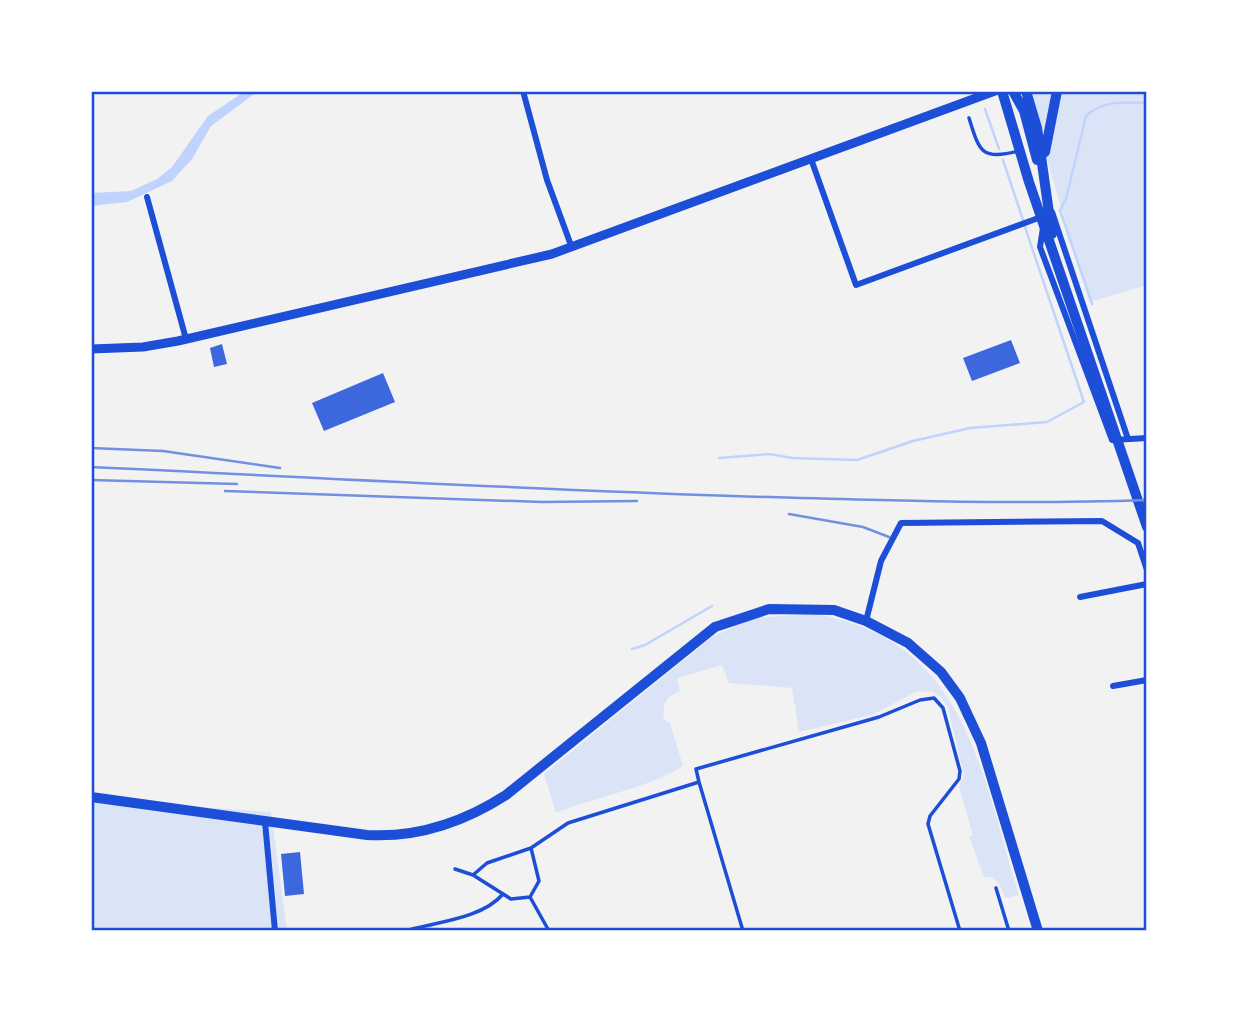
<svg xmlns="http://www.w3.org/2000/svg" width="1238" height="1022" font-family="'Open Sans',sans-serif">
<rect width="100%" height="100%" fill="#f2f2f2"/>
<!-- green -->
<path fill="#dbe4f7" d="M 1026,91 L 1147,91 L 1147,285 L 1090,302 Z
M 813,614 C 967,638 980,771 1019,895 L 1005,898 L 999,883 L 991,877 L 984,877 L 969,836 L 973,835 L 959,786 L 964,776 L 948,708 L 942,698 L 931,691 L 916,692 L 872,715 L 799,732 L 792,688 L 729,683 L 722,665 L 677,678 L 680,691 C 666,697 662,703 664,719 L 670,723 L 683,766 C 646,789 597,796 556,813 L 544,774 L 712,637 L 754,618 Z
M 91,799 L 271,812 L 287,931 L 91,931 Z"/>
<!-- water -->
<path fill="#bfd3fe" d="M 245,91 L 258,91 L 211,126 L 192,159 L 172,181 L 127,202 L 91,206 L 91,193 L 131,191 L 157,179 L 172,167 L 208,116 Z"/>
<g fill="none" stroke-linecap="round" stroke-linejoin="round">
<!-- stream -->
<path stroke="#bfd3fe" stroke-width="2.5" d="M 985,109 L 999,149
M 1003,160 L 1023,220
M 1092,304 L 1060,210 L 1066,199 L 1086,116 C 1103,100 1125,102 1147,103
M 719,458 L 769,454 L 792,458 L 857,460 L 913,441 L 970,428 L 1047,422 L 1084,402 L 1025,227
M 632,649 L 645,645 L 712,606"/>
</g>
<!-- building -->
<path fill="#3d67dc" d="M 1011,340 L 1020,363 L 972,381 L 963,358 Z
M 222,344 L 227,364 L 214,367 L 210,348 Z
M 383,373 L 395,402 L 324,431 L 312,403 Z
M 300,852 L 304,894 L 285,896 L 281,854 Z"/>
<g fill="none" stroke-linecap="round" stroke-linejoin="round">
<!-- service -->
<path stroke="#1d4ed8" stroke-width="3.5" d="M 969,118 C 980,153 981,160 1019,151
M 699,782 L 696,769 L 879,717 L 920,700 L 934,698 L 943,708 L 960,771 L 959,779 L 930,816 L 928,824 L 960,931
M 455,869 L 473,875 L 487,863 L 531,848 L 568,823 L 699,782 L 743,931
M 473,875 L 511,899 L 530,897 L 539,881 L 531,848
M 996,888 L 1009,931
M 530,897 L 549,931
M 405,931 C 435,922 482,919 503,894"/>
<!-- minor -->
<path stroke="#1d4ed8" stroke-width="6" d="M 523,91 L 547,180 L 572,248
M 811,159 L 856,285 L 1041,217
M 147,197 L 186,339
M 1052,212 L 1128,439
M 1043,228 L 1040,247 L 1112,440 L 1147,438
M 1138,543 L 1147,570
M 1080,597 L 1147,584
M 866,621 L 881,561 L 901,523 L 1102,521 L 1138,543
M 1113,686 L 1147,680
M 265,822 L 275,931"/>
<!-- secondary -->
<path stroke="#1d4ed8" stroke-width="9" d="M 91,349 L 143,347 L 178,341 L 552,254 L 995,91"/>
<!-- primary -->
<path stroke="#1d4ed8" stroke-width="10" d="M 1002,91 L 1029,182 L 1147,527
M 1013,91 L 1024,111 L 1037,160
M 1026,91 L 1037,128 L 1052,234
M 1045,152 L 1057,91
M 91,797 L 367,835 C 417,838 464,822 506,795 L 715,627 L 769,609 L 834,610 L 866,621 L 908,643 L 941,672 L 960,698 L 981,743 L 1038,931"/>
<!-- rail -->
<path stroke="#7290e2" stroke-width="2.5" d="M 91,448 L 163,451 L 280,468
M 91,467 C 305,477 519,489 733,496 C 871,500 1009,505 1147,500
M 91,480 L 237,484
M 225,491 L 542,502 L 637,501
M 789,514 L 863,527 L 889,537"/>
</g>
<!-- border -->
<rect width="1238" height="1022" fill="none" stroke="#ffffff" stroke-width="186"/>
<rect x="93" y="93" width="1052" height="836" fill="none" stroke="#1d4ed8" stroke-width="2.5"/>
</svg>
